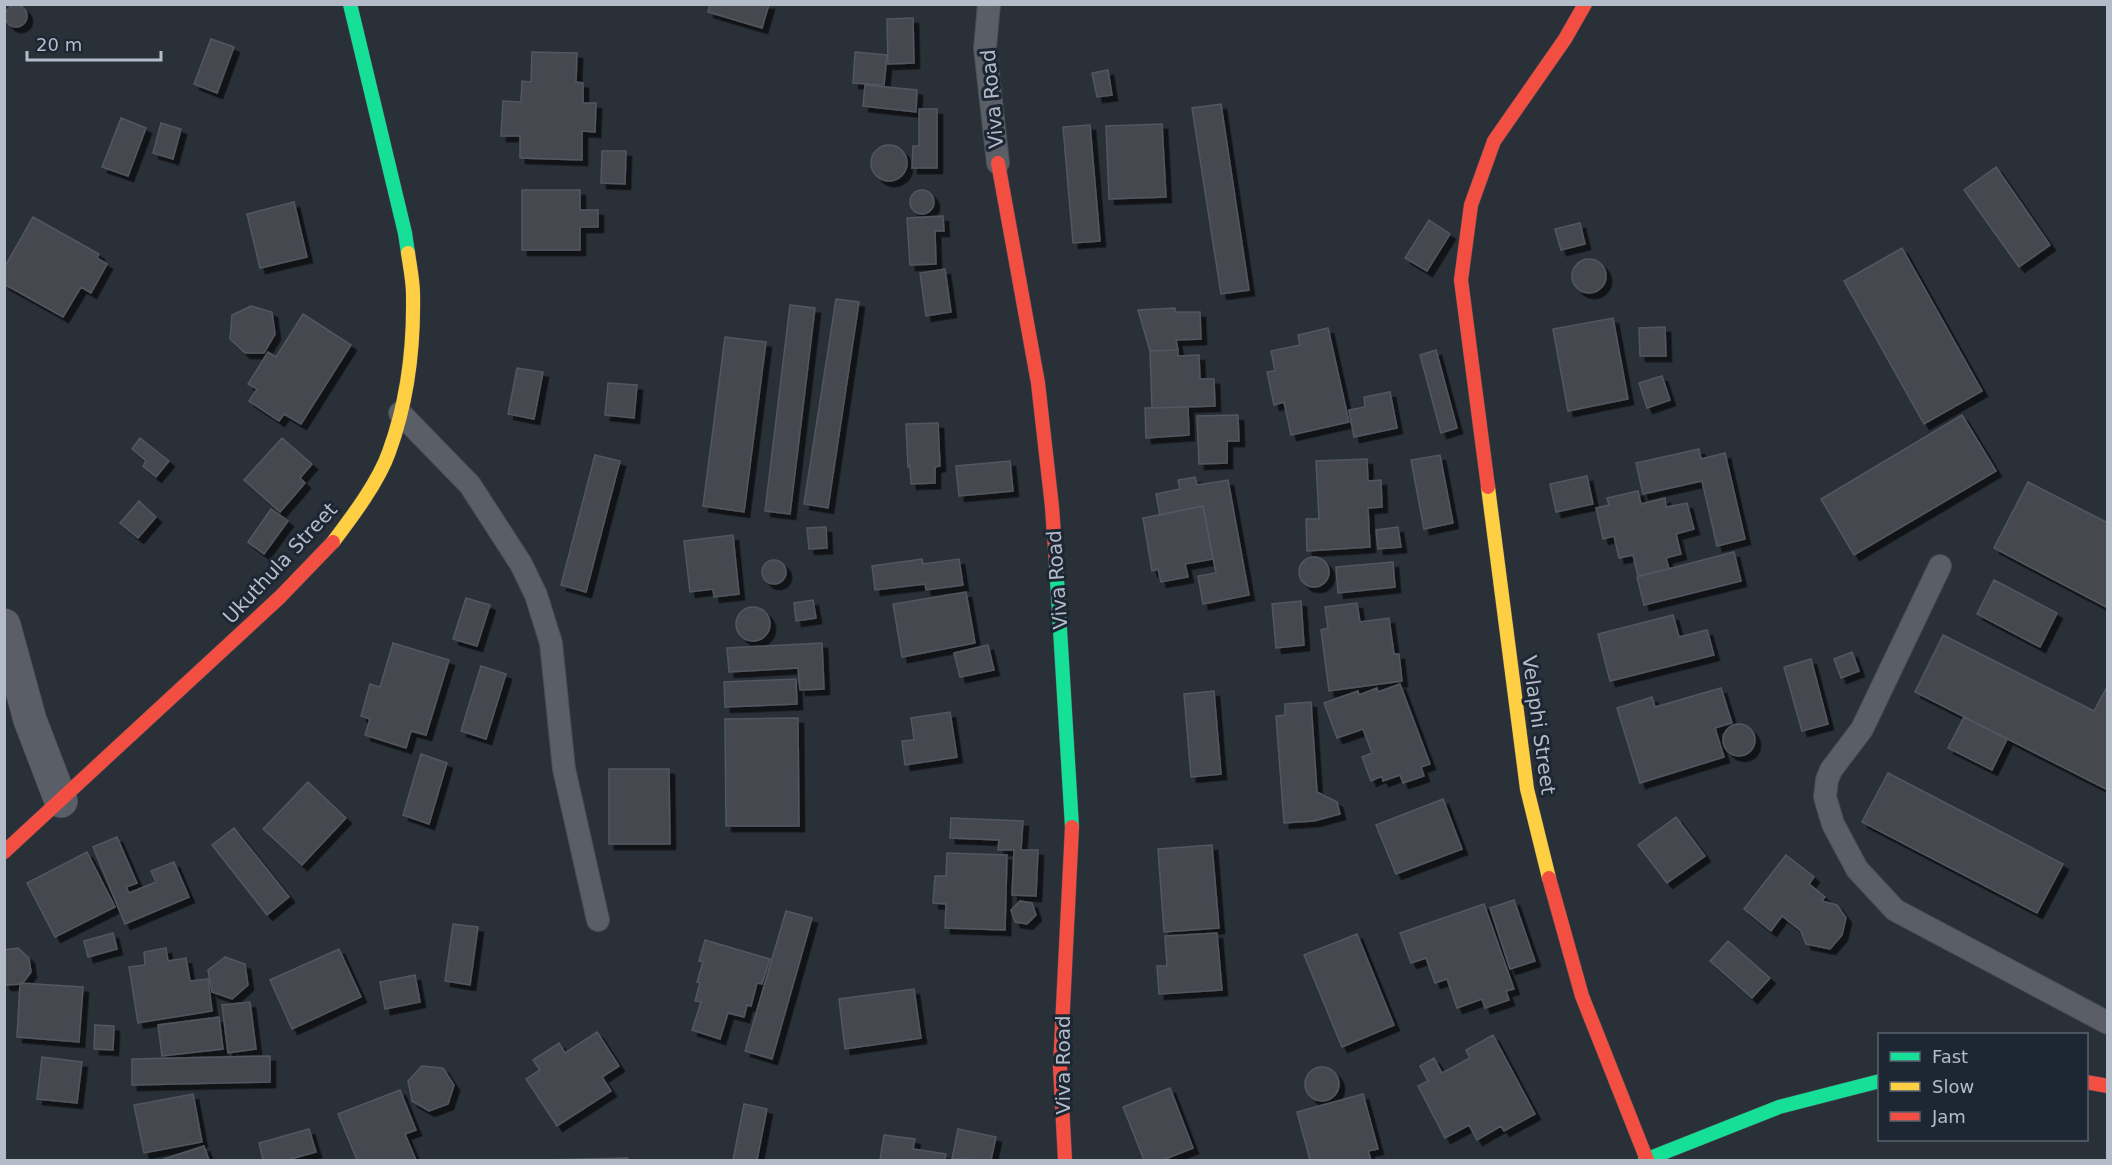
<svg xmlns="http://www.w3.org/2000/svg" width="2112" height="1165" font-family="'DejaVu Sans',sans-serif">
<defs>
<filter id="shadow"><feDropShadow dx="5.5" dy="5.5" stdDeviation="0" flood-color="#0009"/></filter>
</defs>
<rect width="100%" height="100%" fill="#2a3038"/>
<!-- building -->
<path fill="#444950" stroke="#52575f" stroke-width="1.5" filter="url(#shadow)" d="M 710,4 L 769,4 L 762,28 L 708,12 Z
M5 16a11 11 0 1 1 22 0a11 11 0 1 1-22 0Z
M 913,18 L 914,63 L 888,64 L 887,19 Z
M 211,39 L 234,47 L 217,93 L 194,84 Z
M 532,52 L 577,53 L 576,82 L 583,83 L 583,103 L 596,103 L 595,132 L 582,131 L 582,160 L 520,158 L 520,136 L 501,136 L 503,101 L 521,102 L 522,81 L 531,82 Z
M 855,52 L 887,55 L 884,85 L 853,83 Z
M 1108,70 L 1112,95 L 1097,97 L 1092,73 Z
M 865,85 L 917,90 L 916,112 L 863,106 Z
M 1221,104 L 1249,290 L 1221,294 L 1192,108 Z
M 919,109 L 937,109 L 937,168 L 912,168 L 913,146 L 919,146 Z
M 121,118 L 146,128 L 128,176 L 102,167 Z
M 161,123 L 181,129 L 173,159 L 153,153 Z
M 1162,124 L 1166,197 L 1109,199 L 1106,126 Z
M 1090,125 L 1100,241 L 1073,243 L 1063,127 Z
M871 163a18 18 0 1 1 36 0a18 18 0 1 1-36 0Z
M 602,151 L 626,151 L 625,184 L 601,183 Z
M 1996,167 L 2050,245 L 2019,267 L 1964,190 Z
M910 202a12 12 0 1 1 24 0a12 12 0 1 1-24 0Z
M 522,190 L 580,190 L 580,210 L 598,210 L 598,227 L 580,227 L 580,250 L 522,250 Z
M 294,202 L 307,257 L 260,268 L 247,214 Z
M 943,216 L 944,231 L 935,231 L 936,264 L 910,265 L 907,218 Z
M 33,217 L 99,254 L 97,258 L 107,264 L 91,293 L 81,287 L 63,317 L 4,284 L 4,268 Z
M 1429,220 L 1450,234 L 1427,271 L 1405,258 Z
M 1580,223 L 1585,244 L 1561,250 L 1555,229 Z
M 1902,248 L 1982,391 L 1924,424 L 1844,281 Z
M1572 276a17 17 0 1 1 34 0a17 17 0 1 1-34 0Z
M 945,269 L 951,312 L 926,316 L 920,273 Z
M 836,299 L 859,302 L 828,508 L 804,504 Z
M 790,305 L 815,308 L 790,514 L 765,511 Z
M 251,306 L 272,312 L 275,334 L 264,353 L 245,353 L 230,339 L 232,315 Z
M 1175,308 L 1175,312 L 1200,312 L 1201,339 L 1176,340 L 1178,350 L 1150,351 L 1138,310 Z
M 303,314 L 351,345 L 301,424 L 284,414 L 279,421 L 249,401 L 257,389 L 248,384 L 268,352 L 276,357 Z
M 1613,318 L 1628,399 L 1568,411 L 1553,329 Z
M 1665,327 L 1666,356 L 1640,356 L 1639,328 Z
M 1328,328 L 1349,422 L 1291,435 L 1284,402 L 1274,405 L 1267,372 L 1275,371 L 1271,351 L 1300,345 L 1298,335 Z
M 725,337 L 766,342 L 744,512 L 703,506 Z
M 1178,350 L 1178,356 L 1199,355 L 1200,379 L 1214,379 L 1215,406 L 1152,408 L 1150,351 Z
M 1436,350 L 1457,428 L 1441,433 L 1420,355 Z
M 517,368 L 543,372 L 534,419 L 508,414 Z
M 1662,376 L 1670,400 L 1647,408 L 1639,383 Z
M 608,383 L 637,385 L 634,418 L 605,415 Z
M 1390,392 L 1397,428 L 1354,437 L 1349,410 L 1365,407 L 1364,397 Z
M 1188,407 L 1189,435 L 1146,438 L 1145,408 Z
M 1238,415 L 1239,441 L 1227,441 L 1227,463 L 1199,464 L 1197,416 Z
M 1962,415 L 1996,471 L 1854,555 L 1821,499 Z
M 938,423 L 940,466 L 935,467 L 935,483 L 911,484 L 910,466 L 908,467 L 906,424 Z
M 140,438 L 169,461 L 156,477 L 143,466 L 146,461 L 132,449 Z
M 282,438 L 312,464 L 300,478 L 305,483 L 280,512 L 244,480 Z
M 1699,449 L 1701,459 L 1725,453 L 1745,539 L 1717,546 L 1702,481 L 1643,494 L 1636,463 Z
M 595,455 L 620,461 L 586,592 L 561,585 Z
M 1440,455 L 1453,523 L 1424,529 L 1411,460 Z
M 1367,459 L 1368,481 L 1381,480 L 1382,507 L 1368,508 L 1370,547 L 1307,551 L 1306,519 L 1319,519 L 1316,461 Z
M 1010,461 L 1013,491 L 959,496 L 956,466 Z
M 1587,476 L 1593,504 L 1556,512 L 1550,484 Z
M 1195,477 L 1197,485 L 1228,480 L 1249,595 L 1203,604 L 1198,576 L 1216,573 L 1203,506 L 1160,515 L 1156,494 L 1180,489 L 1178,480 Z
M 2028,482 L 2108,523 L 2108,608 L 1994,548 Z
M 1638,491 L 1641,504 L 1665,498 L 1666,507 L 1687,503 L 1694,529 L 1676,534 L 1681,554 L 1666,558 L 1669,569 L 1638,576 L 1633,555 L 1619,558 L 1614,536 L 1603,539 L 1596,508 L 1609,505 L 1607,498 Z
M 139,501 L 156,517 L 138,538 L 120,523 Z
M 1203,506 L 1213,559 L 1185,564 L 1188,577 L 1161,582 L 1158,569 L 1152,571 L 1143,518 Z
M 271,509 L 288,521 L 264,554 L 248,542 Z
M 826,527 L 827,548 L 809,549 L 807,528 Z
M 1398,527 L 1401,547 L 1378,549 L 1376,530 Z
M 733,535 L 739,594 L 714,597 L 713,589 L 690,592 L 684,541 Z
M 1734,552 L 1741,581 L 1644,605 L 1637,577 Z
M1299 572a15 15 0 1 1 30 0a15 15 0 1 1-30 0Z
M 922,559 L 923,564 L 959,559 L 963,585 L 926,590 L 925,584 L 875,590 L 872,566 Z
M762 572a12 12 0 1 1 24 0a12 12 0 1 1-24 0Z
M 1393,562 L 1395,587 L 1338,593 L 1336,567 Z
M 1994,580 L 2057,613 L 2040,647 L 1977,614 Z
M 966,592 L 975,643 L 902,657 L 893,604 Z
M 466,598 L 490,605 L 477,646 L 453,639 Z
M 813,600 L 816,618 L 796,621 L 794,603 Z
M 1301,601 L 1304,645 L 1276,648 L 1272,604 Z
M 1357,603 L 1360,622 L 1389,618 L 1394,654 L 1399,654 L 1402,681 L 1329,691 L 1321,630 L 1328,628 L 1325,607 Z
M736 624a17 17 0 1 1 34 0a17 17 0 1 1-34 0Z
M 1673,615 L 1679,637 L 1707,630 L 1714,655 L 1610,681 L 1598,634 Z
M 1943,635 L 2094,711 L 2108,685 L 2108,790 L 1915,692 Z
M 393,643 L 449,660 L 426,735 L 411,731 L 406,748 L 365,735 L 370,719 L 361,716 L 370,684 L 380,687 Z
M 822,643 L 824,689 L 800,690 L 798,668 L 729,672 L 727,648 Z
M 988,645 L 994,670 L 960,677 L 954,653 Z
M 1852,652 L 1859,671 L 1841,678 L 1834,659 Z
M 1811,659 L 1828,724 L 1802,731 L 1784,667 Z
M 481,666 L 506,674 L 486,739 L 461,731 Z
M 796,679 L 797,704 L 725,707 L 724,682 Z
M 1400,684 L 1430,764 L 1421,767 L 1424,776 L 1403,783 L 1400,775 L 1383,781 L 1382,776 L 1371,781 L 1362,757 L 1372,753 L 1363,729 L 1337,738 L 1324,703 L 1358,691 L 1359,695 L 1377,688 L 1378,692 Z
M 1721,688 L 1732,723 L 1715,728 L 1724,757 L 1640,783 L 1617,708 L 1652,697 L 1655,707 Z
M 1214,691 L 1221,774 L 1191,777 L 1184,694 Z
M 1311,702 L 1317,792 L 1337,802 L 1340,814 L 1314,821 L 1284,823 L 1276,716 L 1285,715 L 1285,704 Z
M 950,712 L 957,757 L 905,765 L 902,741 L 914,740 L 911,718 Z
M 1964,717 L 2007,739 L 1992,770 L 1948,748 Z
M 798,718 L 799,826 L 726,826 L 725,719 Z
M1723 740a16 16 0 1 1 32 0a16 16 0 1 1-32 0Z
M 421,754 L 447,763 L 429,824 L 403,815 Z
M 609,769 L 669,769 L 670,844 L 609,844 Z
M 1888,773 L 2063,864 L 2037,913 L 1862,822 Z
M 308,782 L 346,818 L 302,865 L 263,829 Z
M 1443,799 L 1462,849 L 1396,874 L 1376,825 Z
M 1676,817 L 1705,856 L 1667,883 L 1638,845 Z
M 951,818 L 1023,821 L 1021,850 L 1038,850 L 1036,896 L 1012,895 L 1014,850 L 998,850 L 999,840 L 950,838 Z
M 234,828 L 289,897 L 267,915 L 212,845 Z
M 117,837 L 137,883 L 126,887 L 129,893 L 156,882 L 151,871 L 174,862 L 189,897 L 125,924 L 93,847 Z
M 1212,845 L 1219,928 L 1164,932 L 1158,849 Z
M 87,852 L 115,907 L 55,937 L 27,883 Z
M 947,853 L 1007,855 L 1005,930 L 945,928 L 946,904 L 933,903 L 935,876 L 946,876 Z
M 1786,855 L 1814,877 L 1809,884 L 1825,897 L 1822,901 L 1837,905 L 1846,918 L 1842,935 L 1830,949 L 1806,944 L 1801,931 L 1782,916 L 1771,931 L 1744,909 Z
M 1514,900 L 1535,961 L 1510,969 L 1490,908 Z
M 1020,901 L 1032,903 L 1036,915 L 1027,924 L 1015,922 L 1011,910 Z
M 1484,904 L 1514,989 L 1506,991 L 1509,1000 L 1485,1008 L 1482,999 L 1457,1008 L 1447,979 L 1435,983 L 1426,958 L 1411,963 L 1400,933 Z
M 786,911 L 812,918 L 772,1059 L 745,1051 Z
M 453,924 L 478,927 L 470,985 L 445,981 Z
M 113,933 L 117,949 L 88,957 L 84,941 Z
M 1217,933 L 1222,990 L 1159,994 L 1157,966 L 1167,966 L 1165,936 Z
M 1357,934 L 1394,1025 L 1342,1047 L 1304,955 Z
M 705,940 L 770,959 L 762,984 L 757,983 L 751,1006 L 747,1005 L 744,1017 L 728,1013 L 720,1039 L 692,1030 L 701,1002 L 695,1001 L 700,983 L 697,982 L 703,962 L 699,961 Z
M 1728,941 L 1770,978 L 1752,998 L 1710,961 Z
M 18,948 L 29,958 L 31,972 L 22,984 L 7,985 L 4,983 L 4,950 Z
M 166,948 L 168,961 L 186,958 L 190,981 L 208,979 L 212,1011 L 138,1023 L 129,967 L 145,965 L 144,952 Z
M 339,949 L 361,997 L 292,1029 L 270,980 Z
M 225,957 L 245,964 L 248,985 L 232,999 L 212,992 L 208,970 Z
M 415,975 L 420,1002 L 385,1009 L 380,982 Z
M 20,983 L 83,987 L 79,1042 L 17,1037 Z
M 914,989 L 921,1038 L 845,1049 L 839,999 Z
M 250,1002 L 256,1049 L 228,1053 L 222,1005 Z
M 219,1017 L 223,1049 L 162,1056 L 158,1025 Z
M 95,1025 L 114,1026 L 113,1050 L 94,1049 Z
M 597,1032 L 619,1066 L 602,1077 L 611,1091 L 557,1126 L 526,1079 L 540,1070 L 533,1060 L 559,1043 L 565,1053 Z
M 1493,1035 L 1535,1114 L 1504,1131 L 1501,1126 L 1477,1140 L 1469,1125 L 1445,1138 L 1418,1086 L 1428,1081 L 1420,1066 L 1434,1058 L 1442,1073 L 1470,1058 L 1466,1050 Z
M 270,1056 L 270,1082 L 132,1085 L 132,1059 Z
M 42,1057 L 82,1062 L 77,1103 L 37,1099 Z
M 422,1066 L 443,1068 L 454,1085 L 448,1104 L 429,1111 L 412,1101 L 408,1081 Z
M1305 1084a17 17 0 1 1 34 0a17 17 0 1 1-34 0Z
M 1170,1088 L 1193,1148 L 1163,1160 L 1144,1160 L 1123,1107 Z
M 400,1090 L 416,1130 L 405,1134 L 416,1160 L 357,1160 L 338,1114 Z
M 193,1094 L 202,1142 L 144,1153 L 134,1105 Z
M 1363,1094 L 1378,1149 L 1368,1151 L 1371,1160 L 1310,1160 L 1297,1112 Z
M 744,1104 L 767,1109 L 757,1160 L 733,1160 Z
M 309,1129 L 316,1152 L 287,1160 L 263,1160 L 259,1143 Z
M 958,1129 L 996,1137 L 991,1160 L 952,1159 Z
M 884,1135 L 915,1139 L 913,1149 L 946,1154 L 945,1160 L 880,1160 Z
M 204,1146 L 209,1160 L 161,1160 Z
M 628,1158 L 628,1160 L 537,1160 Z"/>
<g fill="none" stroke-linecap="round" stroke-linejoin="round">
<defs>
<path id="lane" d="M 989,4 L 985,48 L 998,163
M 400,413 L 470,485 L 521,564 L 536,595 L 551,643 L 564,769 L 598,920
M 1940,566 L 1862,729 L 1831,770 L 1827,780 L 1825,797 L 1833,824 L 1857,869 L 1895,910 L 2108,1023"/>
<path id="street" d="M 4,625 L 30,720 L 61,801"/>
<path id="fast" d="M 350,4 L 405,233 L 408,253
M 1056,563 L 1072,827
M 1645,1160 L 1779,1107 L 1880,1081"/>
<path id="slow" d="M 1488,487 L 1527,789 L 1549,878
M 333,542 C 352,517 379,481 389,452 C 407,403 414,346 413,294 C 413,281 410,267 408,253"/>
<path id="jam" d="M 998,163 L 1038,383 L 1052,507 L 1056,563
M 1488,487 L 1461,280 L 1471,205 L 1494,141 L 1565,39 L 1585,4
M 4,852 L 280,597 L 333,542
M 1549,878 L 1582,996 L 1647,1160
M 2086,1082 L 2108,1086
M 1065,1160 L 1060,1067 L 1072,827"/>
</defs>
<!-- lane casing -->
<use href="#lane" stroke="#484c53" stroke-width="24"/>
<!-- street casing -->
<use href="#street" stroke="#484c53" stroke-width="34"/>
<!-- fast casing -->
<use href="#fast" stroke="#484c53" stroke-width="15"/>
<!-- slow casing -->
<use href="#slow" stroke="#484c53" stroke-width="15"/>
<!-- jam casing -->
<use href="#jam" stroke="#484c53" stroke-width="15"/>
<!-- lane -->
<use href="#lane" stroke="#5a5e66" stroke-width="22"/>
<!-- street -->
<use href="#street" stroke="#5a5e66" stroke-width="33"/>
<!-- fast -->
<use href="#fast" stroke="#16e098" stroke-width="14"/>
<!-- slow -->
<use href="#slow" stroke="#ffcf43" stroke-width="14"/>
<!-- jam -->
<use href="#jam" stroke="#f24e42" stroke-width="14"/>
</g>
<g text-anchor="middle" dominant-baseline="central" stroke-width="6" stroke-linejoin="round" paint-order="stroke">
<!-- street labels -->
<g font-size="20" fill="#b4bcc9" stroke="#1d2633">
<text transform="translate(992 99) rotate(-95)">Viva Road</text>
<text transform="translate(280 563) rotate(-47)">Ukuthula Street</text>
<text transform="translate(1057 580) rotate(-94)">Viva Road</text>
<text transform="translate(1539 725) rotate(82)">Velaphi Street</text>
<text transform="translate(1063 1065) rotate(-90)">Viva Road</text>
</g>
</g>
<!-- border -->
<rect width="2112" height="1165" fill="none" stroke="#b4bcc9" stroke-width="12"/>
<!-- legend -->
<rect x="1878" y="1033" width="210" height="108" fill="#1d2633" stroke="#59626f" stroke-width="1.5"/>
<rect x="1890" y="1052" width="30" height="9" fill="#16e098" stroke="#59626f" stroke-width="1.5"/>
<text x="1932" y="1063" font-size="18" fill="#b4bcc9">Fast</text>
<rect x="1890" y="1082" width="30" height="9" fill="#ffcf43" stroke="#59626f" stroke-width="1.5"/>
<text x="1932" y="1093" font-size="18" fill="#b4bcc9">Slow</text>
<rect x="1890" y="1112" width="30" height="9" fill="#f24e42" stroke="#59626f" stroke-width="1.5"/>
<text x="1932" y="1123" font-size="18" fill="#b4bcc9">Jam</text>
<!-- scale -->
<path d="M27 51v9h134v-9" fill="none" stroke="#b4bcc9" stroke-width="3"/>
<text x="36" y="51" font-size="18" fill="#b4bcc9" stroke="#1d2633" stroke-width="4.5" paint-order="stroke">20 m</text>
</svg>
